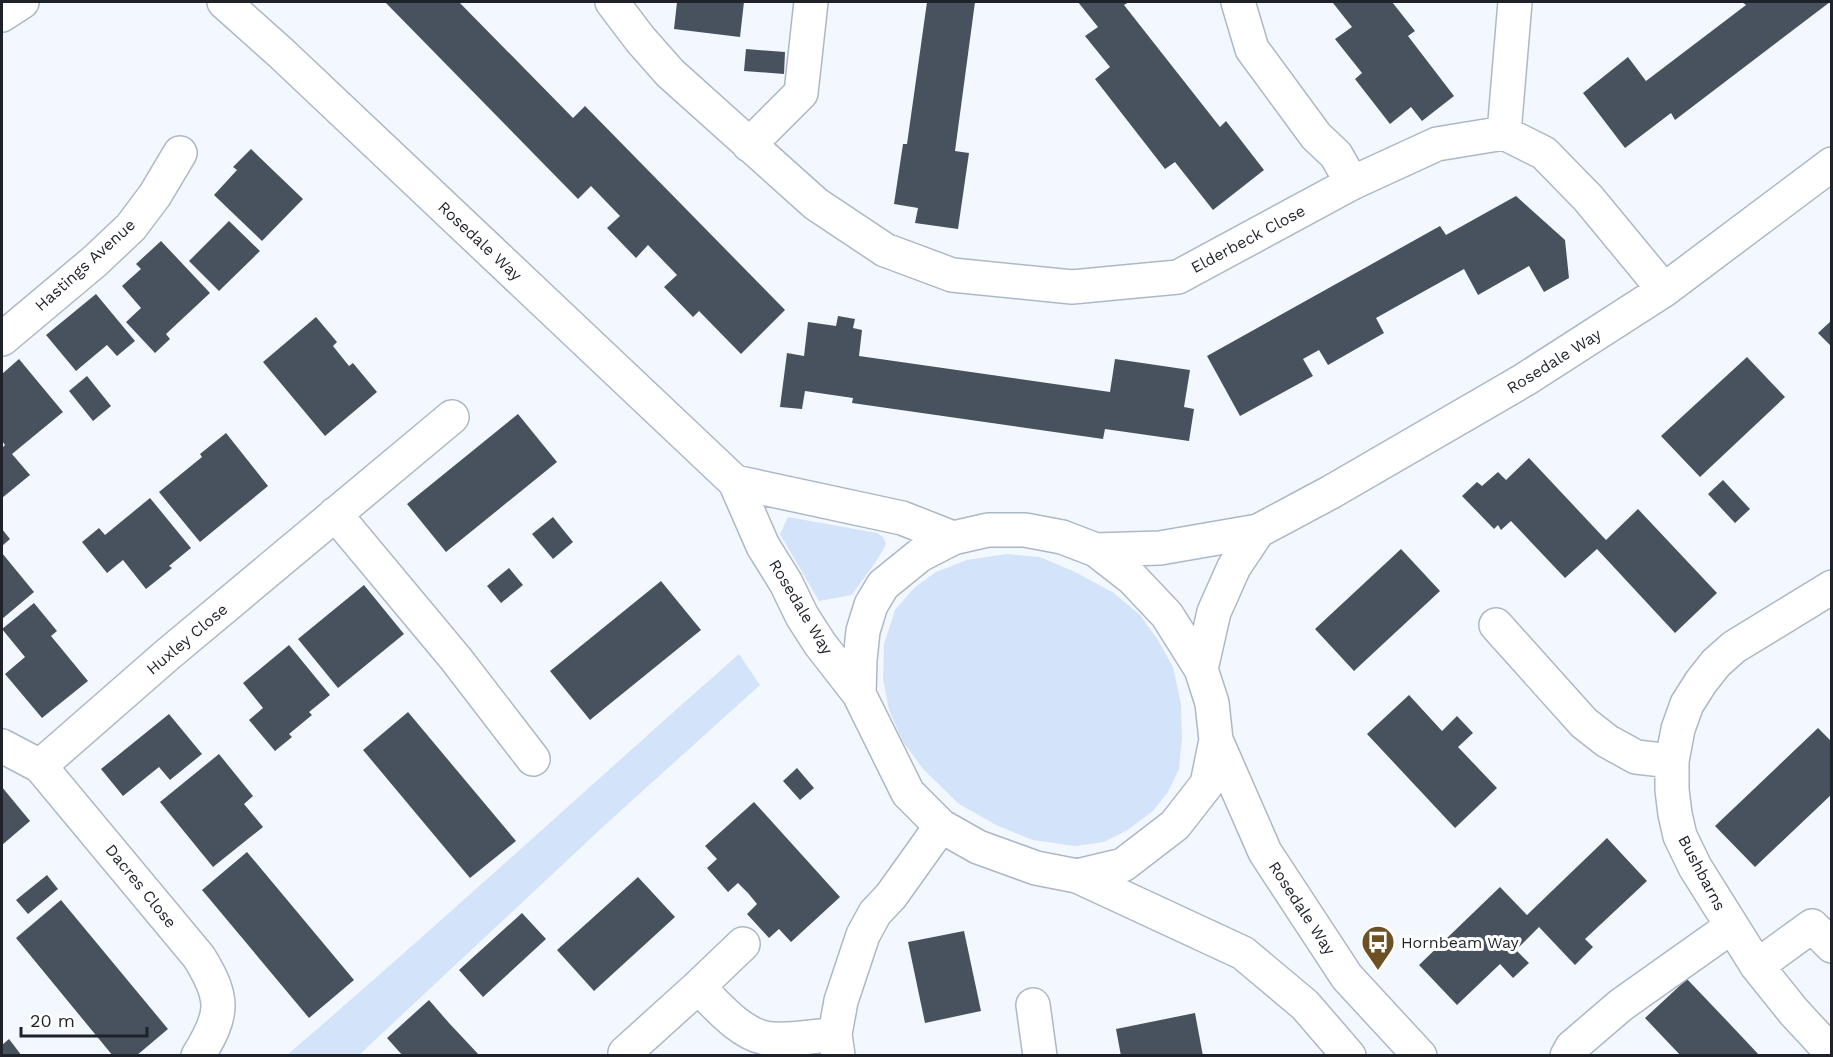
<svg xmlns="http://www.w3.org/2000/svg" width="1833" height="1057" font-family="'Work Sans',sans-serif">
<rect width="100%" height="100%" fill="#f3f8ff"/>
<!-- green -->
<path fill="#d3e3f9" d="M 788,517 L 877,533 L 883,537 L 886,544 C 877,563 863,578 852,595 L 819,601 L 780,534 Z
M 1006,554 L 1040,557 L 1075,572 L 1114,593 L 1140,615 L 1158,640 L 1173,667 L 1181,704 L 1182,738 L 1179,769 L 1168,792 L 1153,811 L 1126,831 L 1104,842 L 1075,846 L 1033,840 L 998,826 L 959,804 L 924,770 L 903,742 L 889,710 L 883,679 L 884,644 L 895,610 L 915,587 L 936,572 L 967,560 Z
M 739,654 L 760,685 L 606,824 L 359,1055 L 287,1055 C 440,924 588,787 739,654 Z"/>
<!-- building -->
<path fill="#48525f" d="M 385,2 L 459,2 L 573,118 L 585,106 L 785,310 L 741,354 L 699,311 L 693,317 L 664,287 L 677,275 L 648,245 L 636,258 L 607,228 L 620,216 L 591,186 L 578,199 Z
M 677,2 L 744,2 L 740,37 L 674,29 Z
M 927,2 L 975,2 L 955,151 L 969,153 L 958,229 L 915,223 L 918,208 L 894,204 L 903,144 L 907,144 Z
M 1078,2 L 1129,2 L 1124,5 L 1220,127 L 1226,121 L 1264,170 L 1213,210 L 1175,162 L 1165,169 L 1095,79 L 1110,67 L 1085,36 L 1098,27 Z
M 1335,2 L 1392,2 L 1415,31 L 1408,36 L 1454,96 L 1422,121 L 1411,107 L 1390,124 L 1355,79 L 1362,73 L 1335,39 L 1352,27 L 1333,3 Z
M 1742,2 L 1830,2 L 1675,120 L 1671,113 L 1625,148 L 1583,93 L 1628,57 L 1646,81 L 1746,5 Z
M 746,49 L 785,52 L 784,74 L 744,71 Z
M 251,149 L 303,199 L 262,241 L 214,195 L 237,170 L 233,167 Z
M 1516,196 L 1565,240 L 1569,278 L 1544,292 L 1529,266 L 1478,295 L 1464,269 L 1376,318 L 1384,333 L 1328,365 L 1319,350 L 1303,359 L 1313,376 L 1240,416 L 1207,356 L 1440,226 L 1446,235 Z
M 229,221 L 260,251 L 219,291 L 189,261 Z
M 161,241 L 210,293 L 166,334 L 170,339 L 155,353 L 126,322 L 141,308 L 122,286 L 141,269 L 136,264 Z
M 96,294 L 135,341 L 117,356 L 107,345 L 76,371 L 46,335 Z
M 838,316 L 855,319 L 853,328 L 862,330 L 859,356 L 1110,392 L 1115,359 L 1190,370 L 1184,407 L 1194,409 L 1189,441 L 1105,429 L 1103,439 L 852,403 L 853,398 L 805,391 L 802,409 L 780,407 L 787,353 L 804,356 L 808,322 L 836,326 Z
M 316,317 L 337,342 L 333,346 L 349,366 L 353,363 L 377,392 L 325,436 L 263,362 Z
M 1832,320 L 1832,347 L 1818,333 Z
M 1747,357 L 1785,397 L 1700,477 L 1661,436 Z
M 19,359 L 63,412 L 12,454 L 30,475 L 2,498 L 2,448 L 5,445 L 2,441 L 2,374 Z
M 87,376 L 111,406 L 93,421 L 69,391 Z
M 518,414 L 557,462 L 446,552 L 407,504 Z
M 226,433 L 268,486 L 200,542 L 159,492 L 202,457 L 200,454 Z
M 1529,458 L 1606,540 L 1638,509 L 1717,593 L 1675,633 L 1597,549 L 1565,578 L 1511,521 L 1501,530 L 1498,525 L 1494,529 L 1462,496 L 1477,482 L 1482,486 L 1498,472 L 1506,480 Z
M 1723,480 L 1750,509 L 1735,523 L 1708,494 Z
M 150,498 L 191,548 L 169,566 L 172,568 L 146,589 L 123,560 L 107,573 L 82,542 L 99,528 L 105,535 Z
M 553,517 L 573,542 L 553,559 L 532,534 Z
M 2,529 L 10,539 L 2,546 Z
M 1401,549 L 1440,591 L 1354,671 L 1315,629 Z
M 2,553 L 34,592 L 2,619 Z
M 509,568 L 523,585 L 501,603 L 487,586 Z
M 661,581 L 701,630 L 590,720 L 550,671 Z
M 364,585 L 404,634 L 338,688 L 298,639 Z
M 34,603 L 57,631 L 51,636 L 88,681 L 42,718 L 5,674 L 25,657 L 2,629 Z
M 289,645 L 330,695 L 309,712 L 312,715 L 289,734 L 292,737 L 275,751 L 249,720 L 263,708 L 243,683 Z
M 1409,695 L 1442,731 L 1457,716 L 1473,733 L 1458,747 L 1497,788 L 1455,828 L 1367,734 Z
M 408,712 L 516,841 L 470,878 L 363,750 Z
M 169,714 L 202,754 L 170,780 L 159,767 L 123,796 L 101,769 Z
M 1818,728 L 1832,742 L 1832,794 L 1755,867 L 1715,826 Z
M 219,754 L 253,796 L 244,804 L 263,827 L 213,867 L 160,802 Z
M 797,768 L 814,788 L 800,800 L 783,781 Z
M 2,787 L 30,821 L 2,845 Z
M 754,802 L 840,897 L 791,942 L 779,929 L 769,938 L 747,914 L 757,904 L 748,893 L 738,883 L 728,892 L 707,868 L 717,859 L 705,846 Z
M 1607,838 L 1647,881 L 1585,939 L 1593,947 L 1575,965 L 1539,927 L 1516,950 L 1529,963 L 1513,978 L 1500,964 L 1457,1005 L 1419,965 L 1500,887 L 1527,915 Z
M 247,852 L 354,980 L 309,1018 L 202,890 Z
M 47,875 L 58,889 L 28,914 L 16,900 Z
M 638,877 L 675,917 L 594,991 L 557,950 Z
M 61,900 L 168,1029 L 136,1056 L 113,1056 L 16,938 Z
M 522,913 L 546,939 L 483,997 L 459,970 Z
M 964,931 L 981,1011 L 925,1023 L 908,942 Z
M 1687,979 L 1728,1022 L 1760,1056 L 1681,1056 L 1645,1018 Z
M 429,1000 L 449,1023 L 480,1056 L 403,1056 L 387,1038 Z
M 1195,1013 L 1203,1056 L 1121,1056 L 1116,1029 Z
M 9,1039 L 22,1056 L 2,1056 L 2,1045 Z"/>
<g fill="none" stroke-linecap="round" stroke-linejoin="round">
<defs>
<path id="minor" d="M 224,2 L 281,53 L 735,482 L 763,546 L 786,583 L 802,616 L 820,644 L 859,694 L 908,793 L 941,826 L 978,847 L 1036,868 L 1077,876 L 1243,953 L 1305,1005 L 1349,1056
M 612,2 L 640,39 L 670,73 L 816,204 L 885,250 L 952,275 L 1072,287 L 1178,277 L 1352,183 L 1437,144 L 1504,133 L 1544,153 L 1588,198 L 1664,290
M 1238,2 L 1252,49 L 1316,136 L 1336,155 L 1352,183
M 2,15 L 22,2
M 1504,133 L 1515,2
M 749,145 L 801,93 L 811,2
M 2,339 L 95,261 L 131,227 L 155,195 L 180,153
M 735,482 L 902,518 L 953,538
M 335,514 L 456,659 L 533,759
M 1096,550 L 1160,548 L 1258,531 L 1331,492 L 1524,380 L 1664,290 L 1832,164
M 1832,587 L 1734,647 L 1716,663 L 1701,682 L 1687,704 L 1678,729 L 1672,761 L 1672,790 L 1675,814 L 1680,836 L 1695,867 L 1757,966 L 1794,1012 L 1832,1053
M 1496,625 L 1584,723 L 1607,741 L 1636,757 L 1672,761
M 1201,669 L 1214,612 L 1234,567 L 1258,531
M 859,694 L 860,660 L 863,631 L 871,605 L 883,585 L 920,555 L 953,538 L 988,530 L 1025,530 L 1062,537 L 1096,550 L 1132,578 L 1167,615 L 1201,669 L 1212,703 L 1216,740 L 1265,852 L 1347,977 L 1420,1056
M 2,746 L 40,766 L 199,957 C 225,999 224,1014 198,1056
M 40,766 L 167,655 L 452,417
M 1077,876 L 1123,865 L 1175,825 L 1207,784 L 1216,740
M 1757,966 L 1812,926 L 1832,946
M 698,987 L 743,944
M 1033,1005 L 1040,1056
M 625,1053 L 698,987 C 717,1005 738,1032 765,1038 C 785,1042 814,1036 835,1034
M 838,1056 L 835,1034 L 841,1001 L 863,935 L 875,913 L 891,896 L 941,826
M 1567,1056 L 1572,1047 L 1621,1005 L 1731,927"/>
</defs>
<!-- minor casing -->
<use href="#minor" stroke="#acb8c8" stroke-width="36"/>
<!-- minor -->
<use href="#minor" stroke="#fff" stroke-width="33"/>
</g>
<!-- icons -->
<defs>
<symbol id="bus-pin" viewBox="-11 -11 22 30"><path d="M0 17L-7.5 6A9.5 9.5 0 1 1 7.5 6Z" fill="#6d5024" stroke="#fff"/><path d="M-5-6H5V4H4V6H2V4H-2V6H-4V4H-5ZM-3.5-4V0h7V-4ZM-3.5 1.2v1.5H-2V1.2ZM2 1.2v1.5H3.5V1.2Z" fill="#fff"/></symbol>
</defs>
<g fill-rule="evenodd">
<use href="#bus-pin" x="1359" y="923" width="38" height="52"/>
</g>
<g text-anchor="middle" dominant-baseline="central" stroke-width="6" stroke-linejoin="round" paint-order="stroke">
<!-- street labels -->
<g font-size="16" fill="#1f2329" stroke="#fff">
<text transform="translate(1248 239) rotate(-28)">Elderbeck Close</text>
<text transform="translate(480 241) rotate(43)">Rosedale Way</text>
<text transform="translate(85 265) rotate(-42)">Hastings Avenue</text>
<text transform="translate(1554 361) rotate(-32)">Rosedale Way</text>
<text transform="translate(801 607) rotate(59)">Rosedale Way</text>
<text transform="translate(187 639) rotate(-40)">Huxley Close</text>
<text transform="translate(1702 873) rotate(62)">Bushbarns</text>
<text transform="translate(141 886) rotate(51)">Dacres Close</text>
<text transform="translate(1302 908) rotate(57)">Rosedale Way</text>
</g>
<!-- poi labels -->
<g font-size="16" fill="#1f2329" stroke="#fff" text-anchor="start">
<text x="1401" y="942">Hornbeam Way</text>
</g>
</g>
<!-- border -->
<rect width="1833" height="1057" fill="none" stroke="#1f2329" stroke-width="6"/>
<!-- scale -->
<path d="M21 1027v9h126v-9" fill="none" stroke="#1f2329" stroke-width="3"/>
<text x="30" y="1027" font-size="18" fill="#1f2329" stroke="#ffffff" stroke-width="4.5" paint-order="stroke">20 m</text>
</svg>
